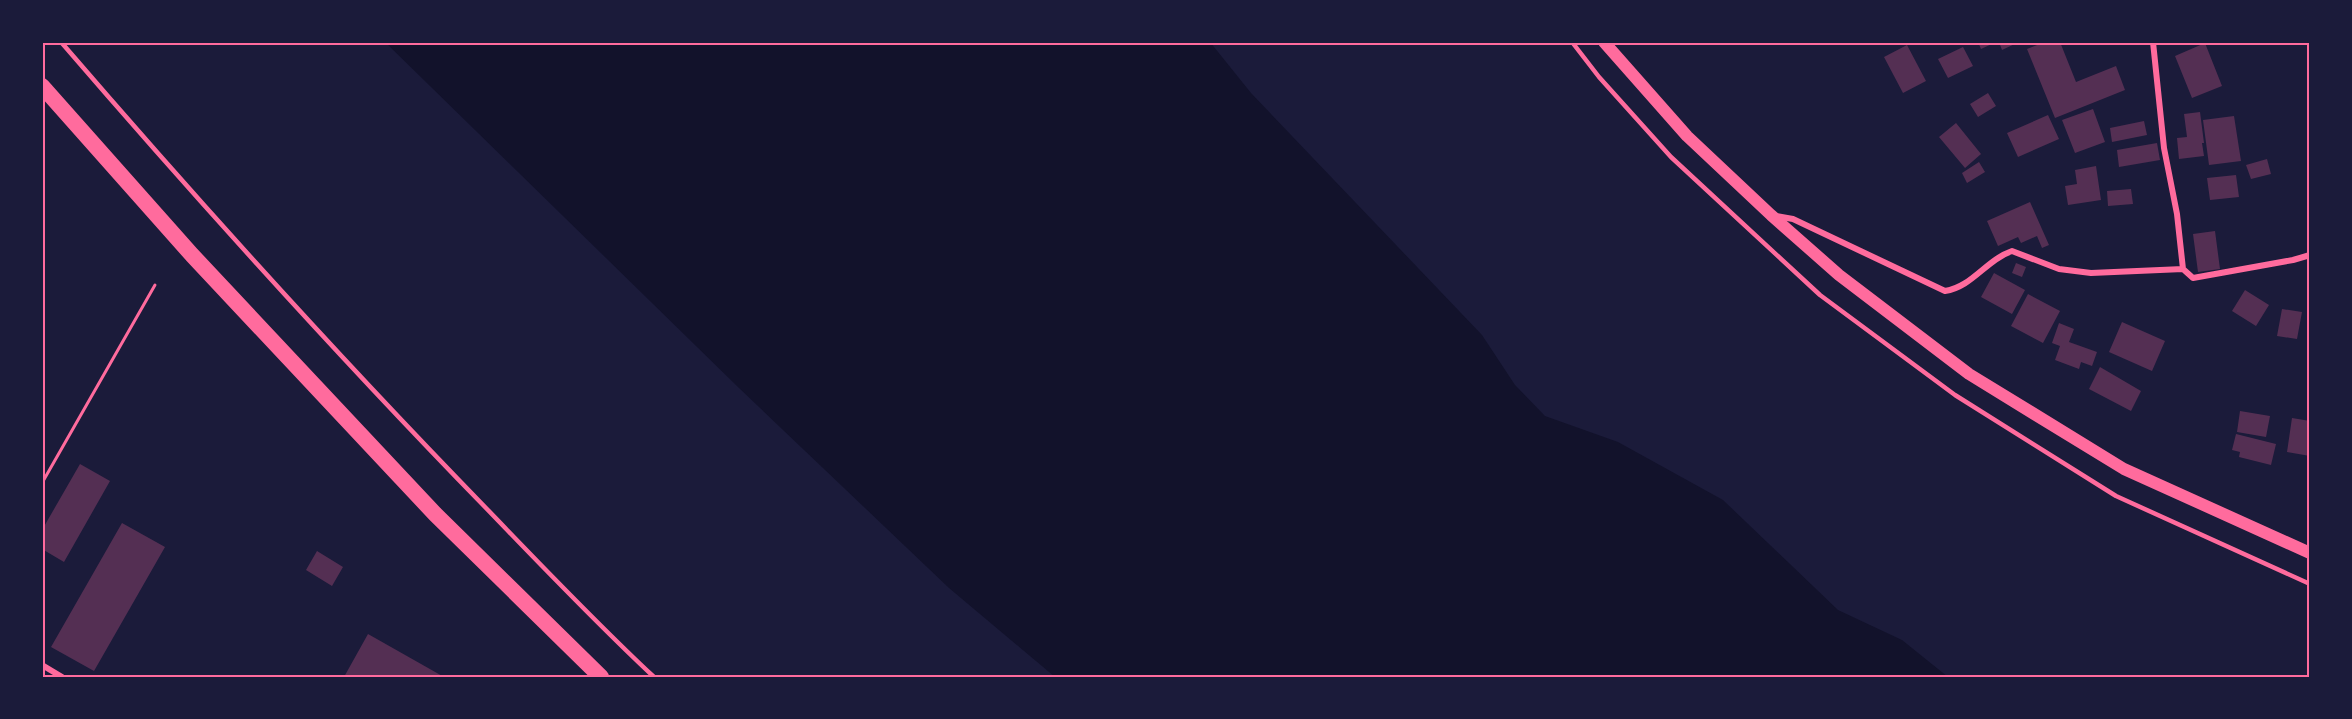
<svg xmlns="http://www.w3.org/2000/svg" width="2352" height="719" font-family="Rubik,sans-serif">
<rect width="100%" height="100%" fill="#1b1b3a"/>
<!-- water -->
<path fill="#12122b" d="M 385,42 L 1210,42 L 1251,93 L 1482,335 L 1515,385 L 1545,416 L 1618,442 L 1723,500 L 1838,610 L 1902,640 L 1948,677 L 1055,677 L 949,588 L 739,388 Z"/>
<!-- building -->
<path fill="#542f53" d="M 1978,42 L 1996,42 L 1981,49 Z
M 1999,42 L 2019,42 L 2002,50 Z
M 2045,42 L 2060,42 L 2076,82 L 2116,66 L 2125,90 L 2055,118 L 2027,49 Z
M 2205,43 L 2222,86 L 2192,98 L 2175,56 Z
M 1907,45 L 1926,81 L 1903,93 L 1884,57 Z
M 1963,47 L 1973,66 L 1948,78 L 1938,59 Z
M 1988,93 L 1996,106 L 1978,117 L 1970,104 Z
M 2093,109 L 2105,142 L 2075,153 L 2062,120 Z
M 2200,112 L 2204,143 L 2202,143 L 2204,156 L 2179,159 L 2177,138 L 2187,137 L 2184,114 Z
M 2048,115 L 2059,139 L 2018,157 L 2007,133 Z
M 2234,116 L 2241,161 L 2209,165 L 2203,120 Z
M 2144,121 L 2147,135 L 2112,142 L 2110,128 Z
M 1956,123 L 1981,154 L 1965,168 L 1939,137 Z
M 2157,143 L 2160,160 L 2119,167 L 2117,150 Z
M 2267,159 L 2271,174 L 2251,179 L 2246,165 Z
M 1979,162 L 1985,172 L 1967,183 L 1962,173 Z
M 2096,166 L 2101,200 L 2068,205 L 2065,186 L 2077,184 L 2075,170 Z
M 2236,175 L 2239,197 L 2210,200 L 2207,178 Z
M 2131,189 L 2133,204 L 2108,206 L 2107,191 Z
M 2030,202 L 2049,245 L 2042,248 L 2037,236 L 2021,243 L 2018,237 L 1998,246 L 1987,221 Z
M 2215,231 L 2220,269 L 2198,272 L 2193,234 Z
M 2016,263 L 2026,267 L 2022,277 L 2012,273 Z
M 1994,273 L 2025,290 L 2012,314 L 1981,297 Z
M 2245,290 L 2269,305 L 2256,326 L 2232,311 Z
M 2028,294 L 2060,311 L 2043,343 L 2011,326 Z
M 2282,309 L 2302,312 L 2297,339 L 2277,336 Z
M 2122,322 L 2165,341 L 2152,371 L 2109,352 Z
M 2059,323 L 2074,329 L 2069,342 L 2097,352 L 2092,366 L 2081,362 L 2079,369 L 2055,360 L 2060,346 L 2052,343 Z
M 2100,367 L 2141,391 L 2131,411 L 2089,389 Z
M 2240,411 L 2270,416 L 2266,437 L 2237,432 Z
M 2292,418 L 2310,421 L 2310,456 L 2287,452 Z
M 2236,434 L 2276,444 L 2271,465 L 2239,457 L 2240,452 L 2232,450 Z
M 80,464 L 110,481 L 64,562 L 42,549 L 42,530 Z
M 122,523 L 165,547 L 94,671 L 51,647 Z
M 317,551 L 343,567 L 332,586 L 306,570 Z
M 368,634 L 444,677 L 344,677 Z"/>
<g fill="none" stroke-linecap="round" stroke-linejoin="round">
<!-- path -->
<path stroke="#ff6b9d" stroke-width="3" d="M 42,483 L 155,285"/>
<!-- service -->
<path stroke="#ff6b9d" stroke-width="4.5" d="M 61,42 C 198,201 338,356 485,507 C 540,564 595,622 654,677
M 1572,42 L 1599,77 L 1671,157 L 1820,295 L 1955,395 L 2116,496 L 2310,584"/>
<!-- minor -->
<path stroke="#ff6b9d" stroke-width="6" d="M 2153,42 L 2164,148 L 2177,214 L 2183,269
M 1776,216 L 1793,219 L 1945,291 C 1972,287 1986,260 2012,251 L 2059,269 L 2091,273 L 2183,269 L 2193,278 L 2293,260 L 2310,255
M 42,665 L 62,677"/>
<!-- secondary -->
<path stroke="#ff6b9d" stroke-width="12" d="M 1604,42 L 1687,136 L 1771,215 L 1839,275 L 1969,374 L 2124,469 L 2310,553"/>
<!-- trunk -->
<path stroke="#ff6b9d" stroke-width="16" d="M 42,86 L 192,255 L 435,514 L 601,677"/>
</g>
<!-- border -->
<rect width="2352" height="719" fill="none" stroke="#1b1b3a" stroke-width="87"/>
<rect x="44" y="44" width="2264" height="632" fill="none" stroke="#ff6b9d" stroke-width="2"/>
</svg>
